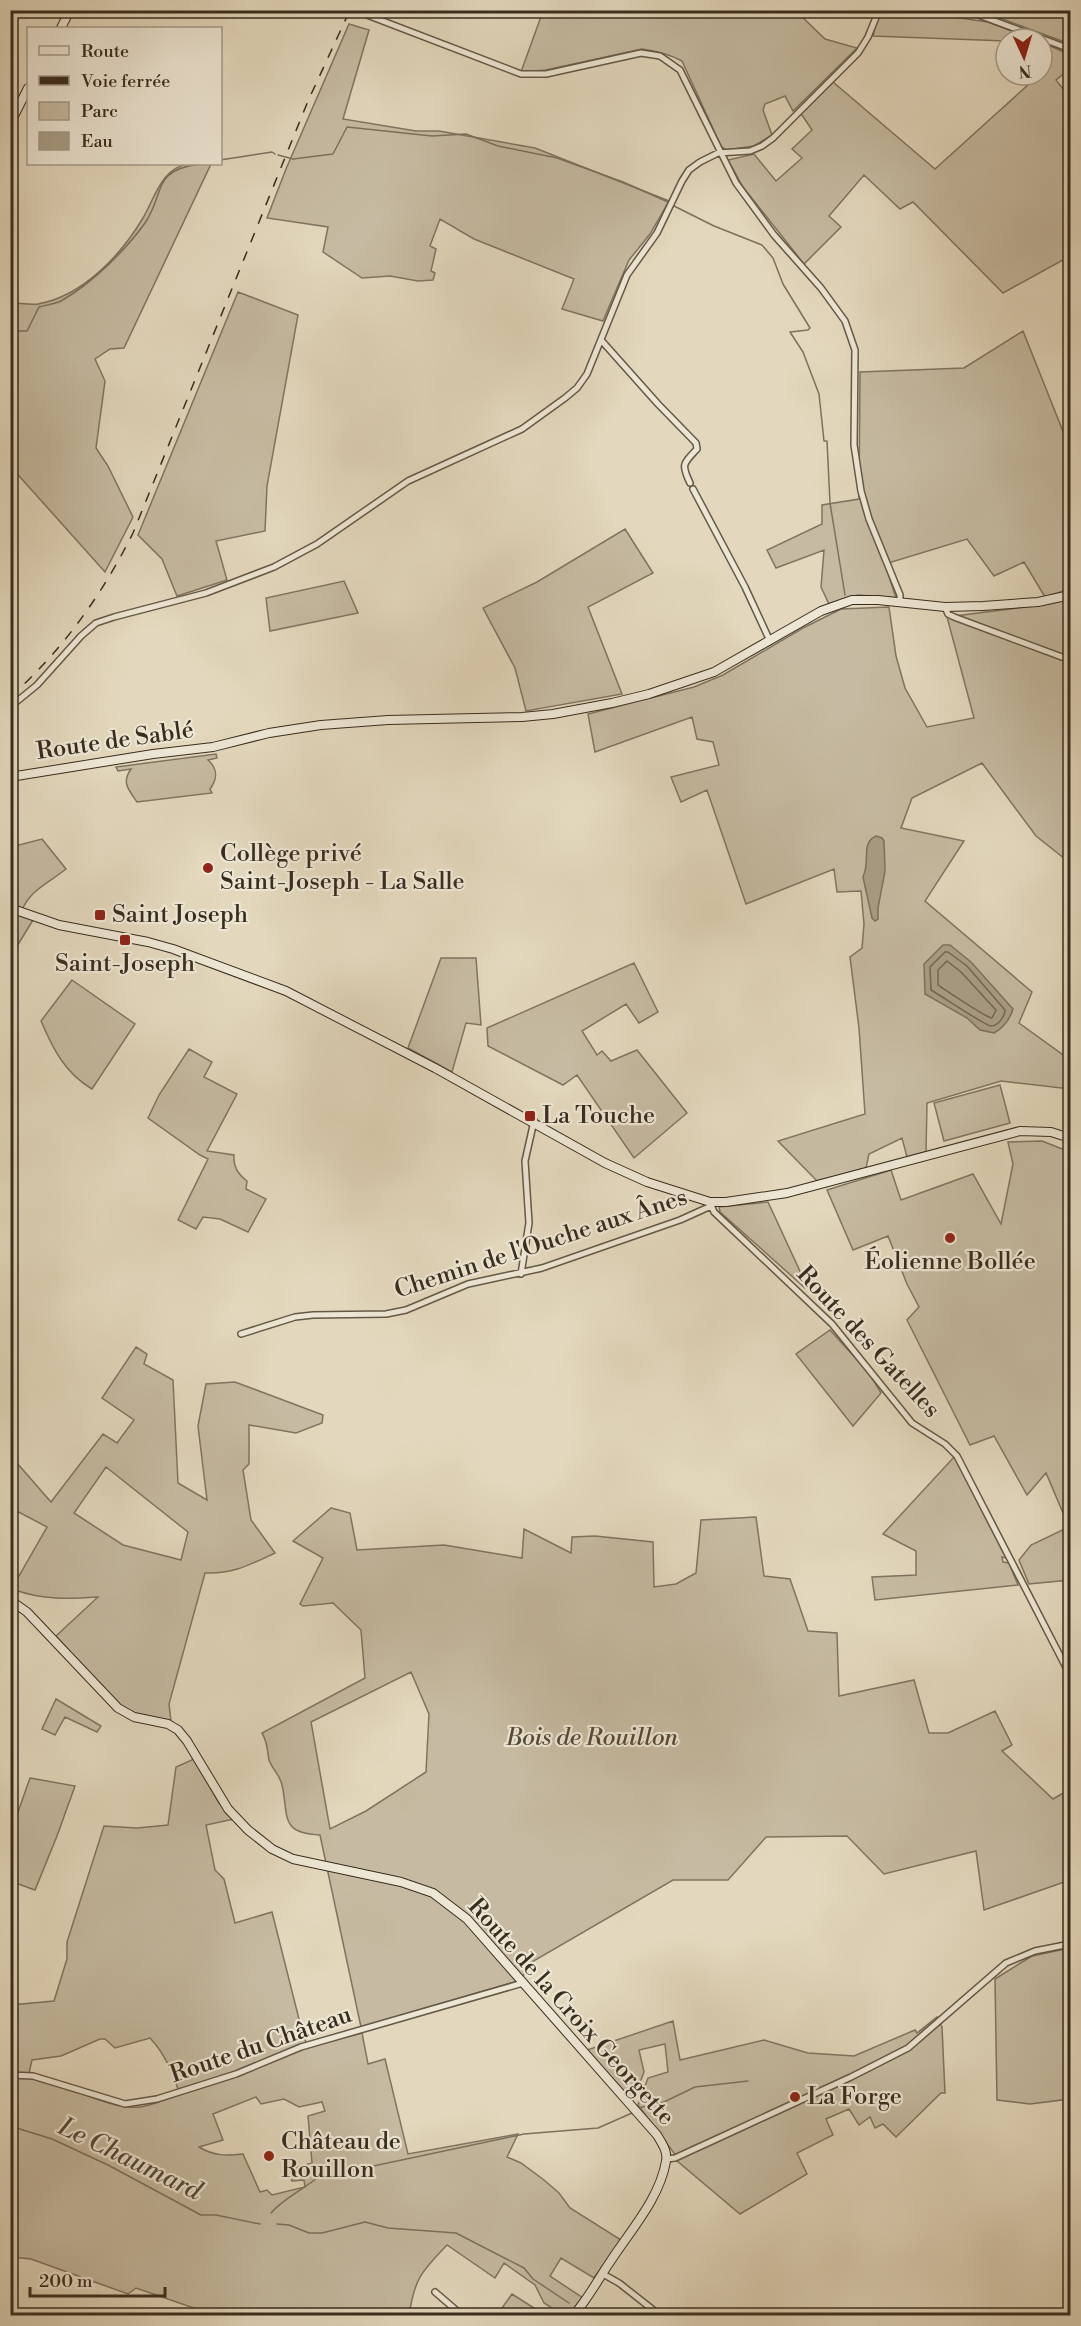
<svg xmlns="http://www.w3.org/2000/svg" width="1081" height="2326" font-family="'Libre Bodoni',serif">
<rect width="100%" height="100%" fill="#e3d8bd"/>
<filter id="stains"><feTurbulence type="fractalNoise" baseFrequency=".00333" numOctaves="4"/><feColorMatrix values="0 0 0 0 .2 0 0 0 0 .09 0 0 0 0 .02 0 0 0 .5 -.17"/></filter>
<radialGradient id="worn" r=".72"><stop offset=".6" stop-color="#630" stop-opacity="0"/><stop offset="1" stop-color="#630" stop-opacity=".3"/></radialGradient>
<!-- green -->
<path fill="#c6bba2" stroke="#807460" stroke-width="1.5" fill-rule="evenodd" d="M 904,10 L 988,22 L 1034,39 L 1006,39 L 1006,41 L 873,36 L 879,11 Z
M 543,11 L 796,11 L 825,39 L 857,48 L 793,111 L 785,96 L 765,104 L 763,110 L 772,135 L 754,146 L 726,150 L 721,146 L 682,61 C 669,54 657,51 642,49 L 546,70 L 521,72 Z
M 981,11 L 1070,11 L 1070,44 Z
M 349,24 L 369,30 L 343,119 L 416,131 L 439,131 L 535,148 L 669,201 L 650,234 L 629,260 L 603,321 L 562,309 L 574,279 L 474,239 L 440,219 L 430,246 L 436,249 L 431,271 L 435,273 L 433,280 L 418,281 L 390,276 L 362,278 L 323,252 L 328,227 L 267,218 L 286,169 Z
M 1042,42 L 1070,55 L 1070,69 L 1056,80 L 1070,98 L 1070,256 L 1003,293 L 913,202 L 900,209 L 864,175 L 829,216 L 841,227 L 804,264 L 743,187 L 728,160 L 754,154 L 776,181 L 802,158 L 792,149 L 812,130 L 800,112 L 833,82 L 935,169 L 1039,75 L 1042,75 L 1042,72 L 1047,67 L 1042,63 Z
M 188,164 L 211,164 L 124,348 L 110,349 L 95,359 L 105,381 L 96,448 L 108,466 L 133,517 L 105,572 L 11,467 L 10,420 L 13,417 L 10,414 L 11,303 C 19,303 30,305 38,304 C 83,296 121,255 143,218 C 155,197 162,168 188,164 Z
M 238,292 L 298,315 L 267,486 L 265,531 L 216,541 L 227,580 L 177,596 L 162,559 L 138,535 Z
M 1023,331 L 1070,449 L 1070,589 L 1045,597 L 1024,562 L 994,576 L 967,539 L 885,564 L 896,598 L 858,595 L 829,604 L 821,587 L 824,550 L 776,568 L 767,550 L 822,524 L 822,505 L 859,499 L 860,372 L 964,368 Z
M 625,529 L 653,573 L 588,607 L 622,694 L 526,711 L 515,668 L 483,608 L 537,582 Z
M 344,581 L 358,613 L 270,631 L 266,598 Z
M 1070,599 L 1070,863 L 1036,836 L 982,763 L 912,798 L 901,828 L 964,841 L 925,901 L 1032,992 L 1019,1023 L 1070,1060 L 1070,1089 L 1001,1081 L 927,1103 L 926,1152 L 907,1157 L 902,1138 L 869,1154 L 866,1168 L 817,1181 L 778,1141 L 865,1114 L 859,1028 L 850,957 L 862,948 L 864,924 L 861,891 L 837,892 L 834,869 L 746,904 L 707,790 L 681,802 L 671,777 L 719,765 L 713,742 L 697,739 L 692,717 L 595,752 L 588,714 L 694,687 L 723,675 L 803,628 L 841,609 L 889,607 L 896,656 L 905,688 L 927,727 L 974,718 L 947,617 L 1049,604 Z
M 216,754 L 217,758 L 208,760 C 218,769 218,778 210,789 L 212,793 L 137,802 C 129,790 121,783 131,769 L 118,771 L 116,767 Z
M 42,839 L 66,869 C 46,885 30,889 20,914 L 33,920 L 11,956 L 11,847 Z
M 441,958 L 476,958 L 481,1025 L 466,1023 L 452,1072 L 408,1048 Z
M 634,963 L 658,1012 L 639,1023 L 626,1004 L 582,1031 L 597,1055 L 602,1051 L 611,1061 L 637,1050 L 687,1113 L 634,1158 L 577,1075 L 563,1085 L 488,1046 L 487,1028 Z
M 72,980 L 135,1024 L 92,1089 C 65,1073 53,1049 41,1021 Z
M 189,1049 L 212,1062 L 204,1077 L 237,1094 L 207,1151 L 234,1155 C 233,1167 238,1174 247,1181 L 246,1189 L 266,1199 L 248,1232 L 220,1219 L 203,1217 L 196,1229 L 178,1220 L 208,1159 L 200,1155 L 148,1118 L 159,1095 Z
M 1000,1085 L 1010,1123 L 944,1141 L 934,1103 Z
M 1042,1141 L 1070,1152 L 1070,1580 L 1029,1584 L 1019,1560 L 1031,1545 L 1069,1527 L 1046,1473 L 1027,1495 L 994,1436 L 970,1445 L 907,1320 L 919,1307 L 907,1284 L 888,1236 L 853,1250 L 827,1190 L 891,1170 L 901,1200 L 973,1174 L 1001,1224 L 1013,1164 L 1008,1142 Z
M 768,1202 L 805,1282 L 809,1288 L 805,1288 L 720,1212 L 719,1207 Z
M 830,1330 L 869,1373 L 881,1393 L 853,1426 L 796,1354 Z
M 136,1347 L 147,1354 L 144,1364 L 173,1380 L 178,1483 L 207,1500 L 198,1426 L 206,1384 L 235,1382 L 323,1415 L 322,1423 L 296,1433 L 249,1425 L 249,1464 L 243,1470 L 251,1520 L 275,1553 C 249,1565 234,1574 205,1573 L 169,1704 L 171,1721 L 131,1712 L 114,1701 L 56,1636 L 98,1597 C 69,1599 43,1600 15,1590 L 15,1583 L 47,1527 L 11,1508 L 10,1455 L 51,1502 L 103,1434 L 117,1443 L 134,1420 L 102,1398 ZM 106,1467 L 188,1532 L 181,1560 L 123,1545 L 74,1513 Z
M 955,1456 L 1007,1558 L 1002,1557 L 1003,1562 L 1009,1563 L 1018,1585 L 875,1600 L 872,1577 L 916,1575 L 916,1551 L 883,1534 Z
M 331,1508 L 350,1513 L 357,1550 L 444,1545 L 522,1558 L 524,1529 L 571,1553 L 572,1537 L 595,1536 L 653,1542 L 654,1587 L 676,1584 L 696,1573 L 701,1520 L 756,1517 L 764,1576 L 790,1579 L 808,1631 L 837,1633 L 839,1696 L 914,1680 L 929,1733 L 948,1733 L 995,1711 L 1012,1745 L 1002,1751 L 1053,1799 L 1070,1789 L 1070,1880 L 984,1910 L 976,1851 L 884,1874 L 847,1836 L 766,1837 L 728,1880 L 673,1880 L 530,1963 L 521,1980 L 361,2027 L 320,1835 C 279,1833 289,1816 282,1785 C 280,1775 272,1769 269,1760 C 267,1750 268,1743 262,1733 L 365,1678 L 361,1630 L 333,1603 L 303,1606 L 300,1604 L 323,1558 L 293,1541 ZM 411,1672 L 429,1714 L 426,1772 L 366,1811 L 330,1829 L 311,1722 Z
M 56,1699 L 101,1726 L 97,1732 L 65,1717 L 55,1735 L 42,1729 Z
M 193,1758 L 219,1803 L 234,1819 L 206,1825 L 215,1870 L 224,1879 L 235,1923 L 272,1912 L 303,2035 L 308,2047 L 362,2033 L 368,2064 L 385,2059 L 408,2154 L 518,2134 L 507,2157 L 521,2163 L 544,2180 L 559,2193 L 570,2208 L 621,2240 L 594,2278 L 561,2258 L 550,2276 L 583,2298 L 566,2316 L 563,2315 L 544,2303 L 535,2285 L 504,2263 L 495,2278 L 447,2245 C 422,2271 414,2279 409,2316 L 214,2315 L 136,2288 L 128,2294 L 31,2259 L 11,2257 L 11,2005 L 54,2001 L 67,1959 L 67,1942 L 104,1826 L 137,1828 L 168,1825 L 176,1767 L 192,1760 ZM 150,2038 C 166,2055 172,2073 180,2094 C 167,2099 153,2105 140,2107 C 111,2111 60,2081 28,2077 L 32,2060 L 61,2056 L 100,2039 L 105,2039 L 115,2048 ZM 256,2097 L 261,2104 L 284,2099 L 299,2107 L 322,2102 L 325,2111 L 308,2116 L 312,2163 L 288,2170 L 292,2181 L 304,2180 L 305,2187 L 272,2195 L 267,2190 L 260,2192 L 243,2154 C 226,2156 214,2156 199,2147 L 223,2140 L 213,2114 Z
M 30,1778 L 75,1786 L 57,1836 L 35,1890 L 10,1881 L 11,1809 L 18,1812 Z
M 1070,1948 L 1070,1987 L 1068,1988 L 1070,2010 L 1070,2099 L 1030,2104 L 997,2100 L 995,1979 L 1032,1956 Z
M 937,2017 L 942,2027 L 945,2093 L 941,2093 L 896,2137 L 883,2124 L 875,2128 L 870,2117 L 859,2125 L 849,2109 L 826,2119 L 833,2135 L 797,2153 L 807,2174 L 740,2214 L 676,2160 L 674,2153 L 638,2105 L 648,2078 L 668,2072 L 665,2044 L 639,2050 L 644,2072 L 633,2101 L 587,2050 L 673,2021 L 680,2060 L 764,2040 L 808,2053 L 854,2056 L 915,2030 L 917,2033 Z
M 512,2294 L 545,2315 L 497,2315 Z"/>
<!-- water -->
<path fill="#a99e87" stroke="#7c715d" stroke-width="1.5" d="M 876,836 L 882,838 L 884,841 L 885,871 L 878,908 L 878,919 L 875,921 L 872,918 L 863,877 C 871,861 860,843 876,836 Z
M 943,945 L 950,945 L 971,962 L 1013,1009 C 1010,1019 1003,1028 994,1033 L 980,1030 L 967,1018 L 925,994 L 924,964 Z"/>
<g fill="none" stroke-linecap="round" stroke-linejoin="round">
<!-- shore -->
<path stroke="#716652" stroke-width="1.5" d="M 945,952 L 948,952 L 967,966 L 1005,1010 C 1005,1015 999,1026 991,1026 C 986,1026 940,995 931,990 L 930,967 Z
M 947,961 L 961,972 L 996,1010 L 992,1018 C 987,1018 947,991 938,985 L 938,970 Z"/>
<!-- stream -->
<path stroke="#7c715d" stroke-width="1.5" d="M 278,155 L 293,159 L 333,154 L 347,127 L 432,136 L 466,134 L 498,146 L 557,158 L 623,182 L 668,202
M 220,160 L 272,152 L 275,154
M 672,205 L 714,226 L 762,245 L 773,258 L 783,284 L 810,328 L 808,330 L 790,332 L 803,352 L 819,394 L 824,441 L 827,441 L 830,503 L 845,595
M 10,331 L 27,331 L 39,307 C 46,305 55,304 61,301 C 91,284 125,251 145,223 C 166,192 151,171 199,164
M 638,2108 L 664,2102 L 695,2087 L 748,2081
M 10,2126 L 52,2139 L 108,2165 L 201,2215 L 216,2215 L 260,2224
M 271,2213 C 284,2198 301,2191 317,2178 L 524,2134 L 598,2128 L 632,2113
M 277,2224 L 289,2225 L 309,2233 L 322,2233 L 365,2222 L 388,2228 L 456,2233 L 524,2268 L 533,2279 L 569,2303"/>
<defs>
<path id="street" d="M 354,10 L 521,74 L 546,74 L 641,53 L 660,56 L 680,70 L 736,183 L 774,235 L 821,288 L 845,321 L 855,350 L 854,445 L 861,491 L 869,519 L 900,595 L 900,602
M 965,10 L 1070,49
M 601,340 L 658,404 L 696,443 L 697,449 C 683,464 681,464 690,483
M 693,489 L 745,587 L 770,641
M 945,607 L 948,614 L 954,617 L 1070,660
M 10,707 L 37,685 L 81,636 L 96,623 L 114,617 L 206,593 L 274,567 L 317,544 L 408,481 L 522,429 L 565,398 L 577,388 L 587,374 L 627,275 L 657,233 L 682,181 L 689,170 L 700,162 L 718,153 L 750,151 L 762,146 L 773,138 L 858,53 L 868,37 L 879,10
M 710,1202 L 714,1212 L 832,1324 L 912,1423 L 945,1444 L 957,1456 L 1070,1675
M 521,1274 L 529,1223 L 525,1161 L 534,1121
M 241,1334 L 295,1317 L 313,1315 L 386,1314 L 406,1310 L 468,1284 L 542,1268 L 680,1220 L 711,1206
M 10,2075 L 33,2076 L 125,2104 L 157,2099 L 236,2074 L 301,2047 L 523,1983
M 667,2159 L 675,2158 L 723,2136 L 851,2077 L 908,2048 L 1006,1963 L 1035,1951 L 1070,1944
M 603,2274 L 619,2283 L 661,2316
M 435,2292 L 463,2316"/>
<path id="secondary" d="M 61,28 L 70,10
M 10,124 L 28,88
M 10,777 L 153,754 L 213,747 L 269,733 L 321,725 L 388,720 L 522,717 L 553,714 L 612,703 L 649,694 L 714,672 L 821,611 L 852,600 L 878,600 L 945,607 L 983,606 L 1038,602 L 1070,595
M 10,908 L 59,925 L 148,942 L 173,949 L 286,991 L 435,1068 L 605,1163 L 647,1182 L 710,1202 L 726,1202 L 787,1193 L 1020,1131 L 1051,1132 L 1070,1138
M 10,1600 L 27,1612 L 118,1708 L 134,1717 L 168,1724 L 178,1730 L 187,1741 L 228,1809 L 248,1830 L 272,1849 L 293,1859 L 401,1882 L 433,1893 L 467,1919 L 657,2135 C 662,2143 668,2152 666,2161 C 660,2198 630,2231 610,2262 C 597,2281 588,2299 573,2316"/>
</defs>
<!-- street casing -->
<use href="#street" stroke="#645846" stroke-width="8"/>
<!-- secondary casing -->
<use href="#secondary" stroke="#392d1e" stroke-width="10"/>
<!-- street -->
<use href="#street" stroke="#ede6d4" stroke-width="5"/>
<!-- secondary -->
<use href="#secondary" stroke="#ede6d4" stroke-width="8"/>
<!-- rail -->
<path stroke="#392d1e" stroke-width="1.5" stroke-dasharray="10 10" stroke-linecap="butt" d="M 10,697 C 62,651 102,595 133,533 L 308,101 L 350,10"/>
</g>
<!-- markers -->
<g fill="#8f2418" stroke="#ede6d4" stroke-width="2">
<circle cx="208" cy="868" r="6"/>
<rect x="94" y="909" width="12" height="12" rx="3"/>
<rect x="119" y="934" width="12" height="12" rx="3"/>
<rect x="524" y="1110" width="12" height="12" rx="3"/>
<circle cx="950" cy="1238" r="6"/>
<circle cx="795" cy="2097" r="6"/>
<circle cx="269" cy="2156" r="6"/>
</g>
<g text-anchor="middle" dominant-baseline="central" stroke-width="4.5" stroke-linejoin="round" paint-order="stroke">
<!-- street labels -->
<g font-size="24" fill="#392d1e" stroke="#ede6d4">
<text transform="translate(115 741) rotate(-8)">Route de Sablé</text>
<text transform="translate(541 1244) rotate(-18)">Chemin de l'Ouche aux Ânes</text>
<text transform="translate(868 1342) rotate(47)">Route des Gatelles</text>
<text transform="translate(571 2012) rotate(48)">Route de la Croix Georgette</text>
<text transform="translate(261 2045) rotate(-19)">Route du Château</text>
</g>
<!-- poi labels -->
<g font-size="24" fill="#392d1e" stroke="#ede6d4" text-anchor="start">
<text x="220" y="854">Collège privé<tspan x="220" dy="28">Saint-Joseph - La Salle</tspan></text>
<text x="112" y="915">Saint Joseph</text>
<text x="125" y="964" text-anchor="middle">Saint-Joseph</text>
<text x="542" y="1116">La Touche</text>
<text x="950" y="1262" text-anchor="middle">Éolienne Bollée</text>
<text x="807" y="2097">La Forge</text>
<text x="281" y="2142">Château de<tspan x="281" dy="28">Rouillon</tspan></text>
</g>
<!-- park labels -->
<g font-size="24" font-style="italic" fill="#554938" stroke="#ede6d4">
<text x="592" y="1738">Bois de Rouillon</text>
</g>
<!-- water labels -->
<g font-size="26" font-style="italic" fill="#554938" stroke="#ede6d4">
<text transform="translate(130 2159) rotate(26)">Le Chaumard</text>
</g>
</g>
<!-- margin -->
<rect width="1081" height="2326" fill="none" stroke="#e3d8bd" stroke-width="36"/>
<rect x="12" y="12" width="1057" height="2302" fill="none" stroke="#392d1e" stroke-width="3"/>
<rect x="18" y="18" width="1045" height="2290" fill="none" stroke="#392d1e" stroke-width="1.5"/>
<!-- legend -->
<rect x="27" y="27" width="195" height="138" fill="#ede6d4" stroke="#a59c8b" stroke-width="1.5"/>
<rect x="39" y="46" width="30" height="9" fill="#ede6d4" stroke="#a59c8b" stroke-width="1.5"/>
<text x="81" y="57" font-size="18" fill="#392d1e">Route</text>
<rect x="39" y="76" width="30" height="9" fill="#392d1e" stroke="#a59c8b" stroke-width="1.5"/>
<text x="81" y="87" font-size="18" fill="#392d1e">Voie ferrée</text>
<rect x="39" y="102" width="30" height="18" fill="#c6bba2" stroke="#a59c8b" stroke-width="1.5"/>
<text x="81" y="117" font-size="18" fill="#392d1e">Parc</text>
<rect x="39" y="132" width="30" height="18" fill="#a99e87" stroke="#a59c8b" stroke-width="1.5"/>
<text x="81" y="147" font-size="18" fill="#392d1e">Eau</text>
<!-- north arrow -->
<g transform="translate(1024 57) rotate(176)"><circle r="28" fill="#ede6d4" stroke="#a59c8b" stroke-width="1.5"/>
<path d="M0-4.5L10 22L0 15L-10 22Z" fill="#8f2418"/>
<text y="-9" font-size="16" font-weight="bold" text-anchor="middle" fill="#392d1e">N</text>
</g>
<!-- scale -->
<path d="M30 2287v9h135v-9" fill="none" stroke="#392d1e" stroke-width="3"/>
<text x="39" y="2287" font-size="18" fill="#392d1e" stroke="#ede6d4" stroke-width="4.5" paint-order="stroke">200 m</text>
<rect width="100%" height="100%" filter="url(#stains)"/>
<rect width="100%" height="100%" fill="url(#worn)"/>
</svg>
